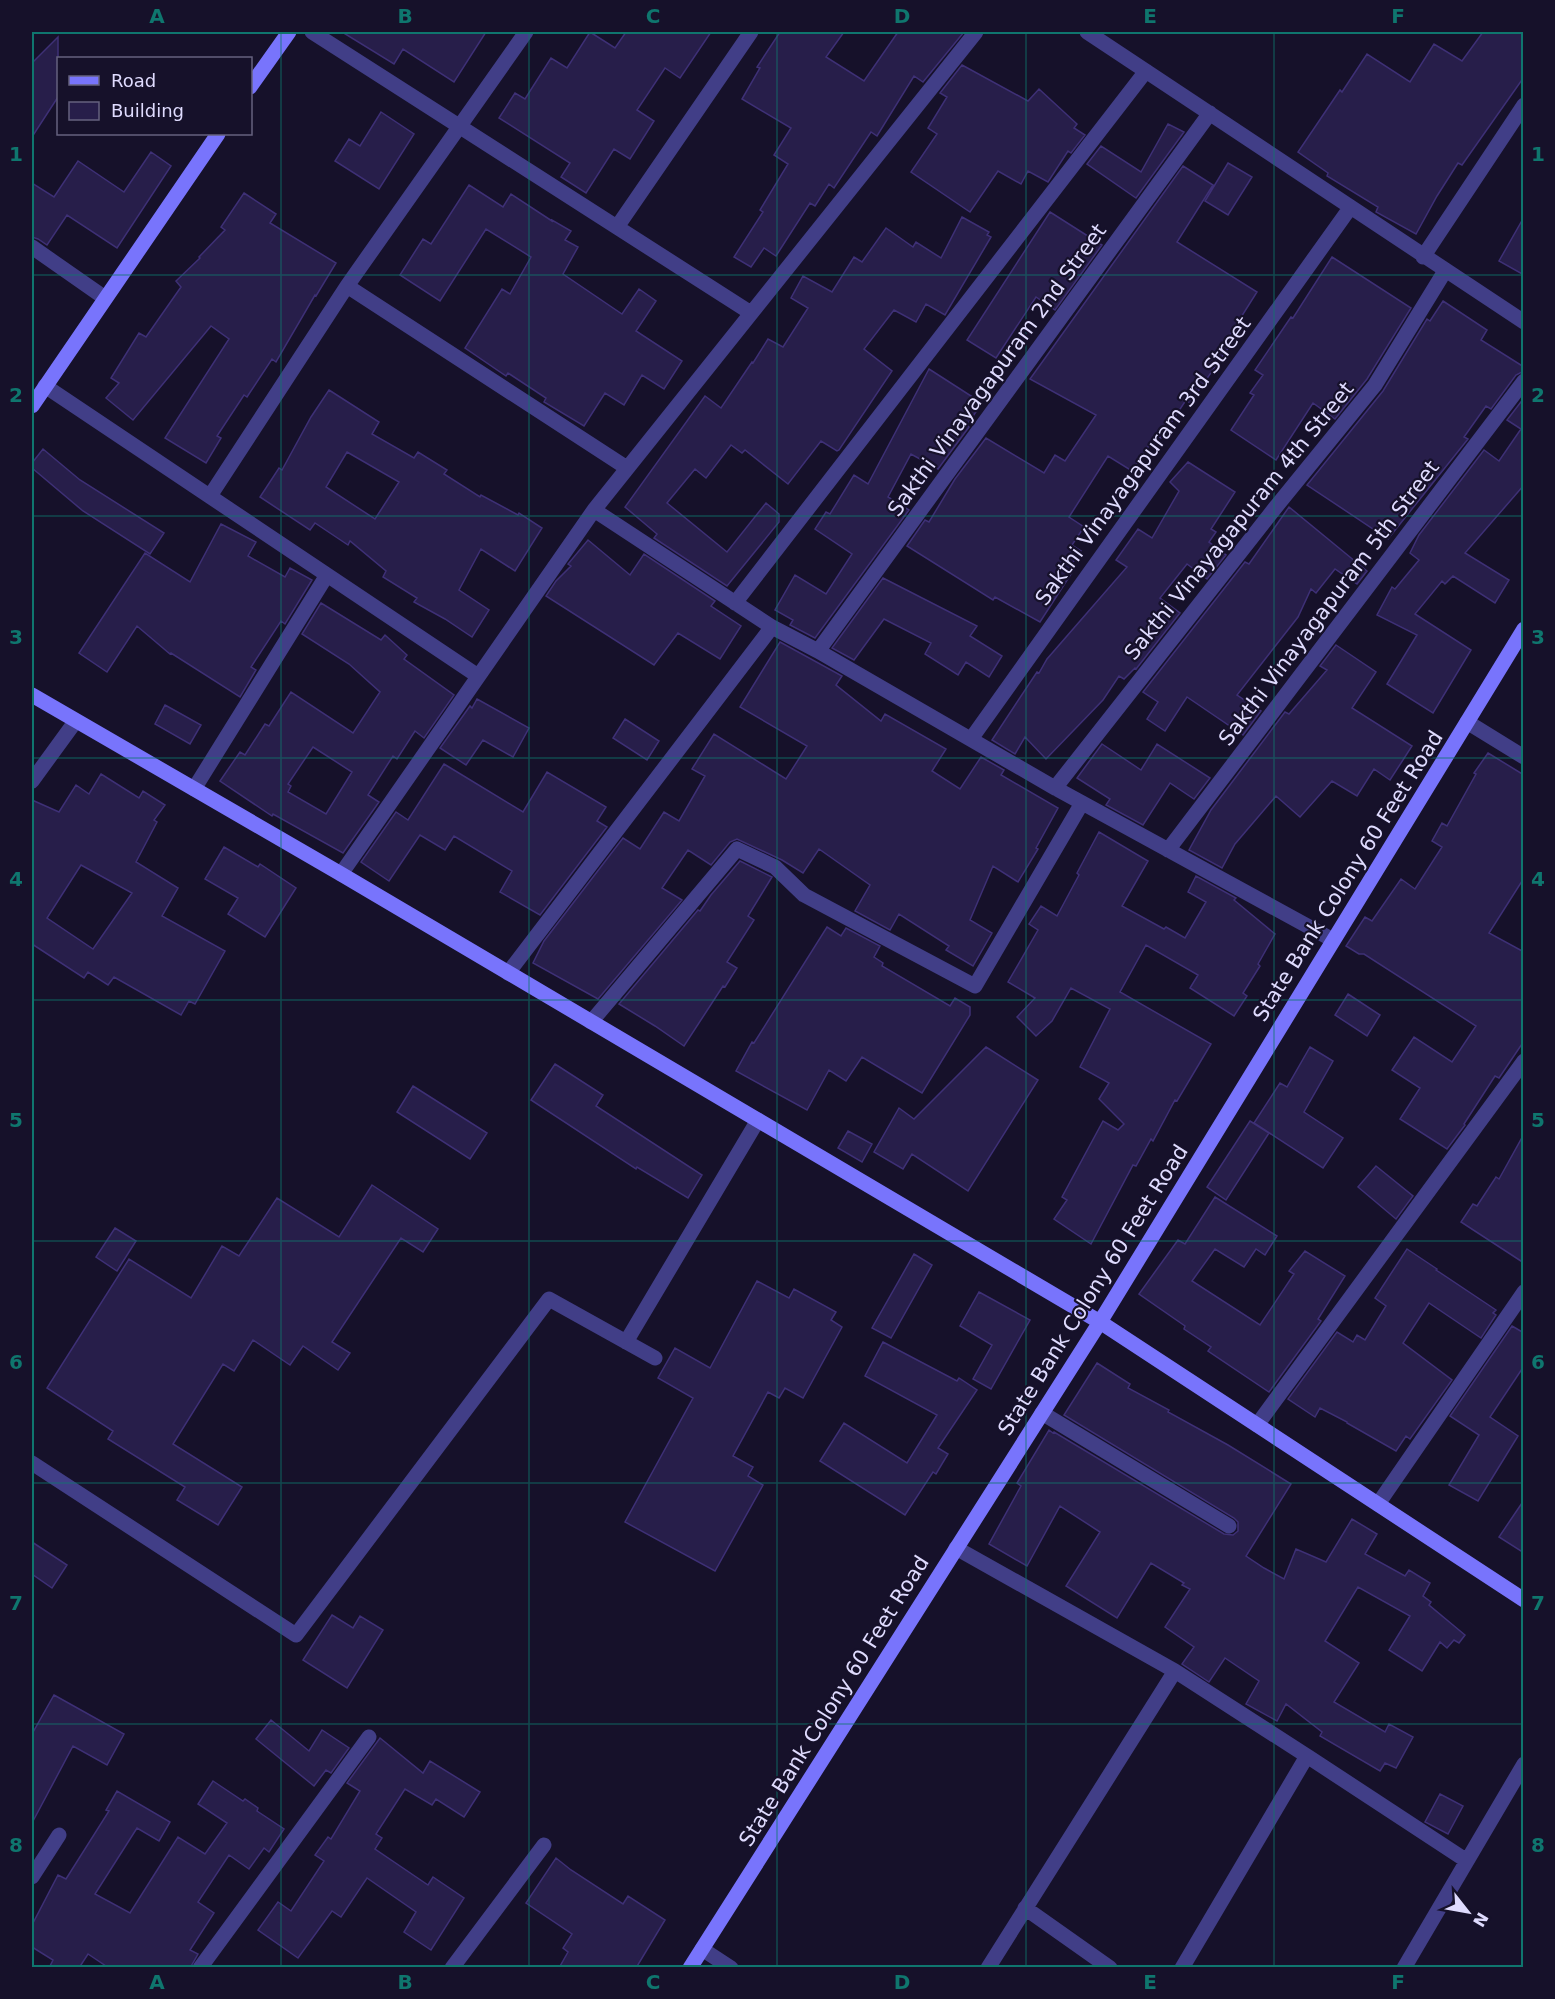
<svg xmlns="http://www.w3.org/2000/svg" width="1555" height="1999" font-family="'DejaVu Sans',sans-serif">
<rect width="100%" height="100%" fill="#16112a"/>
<!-- building -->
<path fill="#271e4a" stroke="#3e3076" stroke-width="1.5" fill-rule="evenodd" d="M 342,32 L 486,32 L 454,82 L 403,49 L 394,64 Z
M 590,32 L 615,48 L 626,32 L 711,32 L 680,78 L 665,68 L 637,110 L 654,121 L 630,159 L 614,149 L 586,193 L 561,177 L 570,163 L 499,118 L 515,93 L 525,99 L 551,58 L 567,68 Z
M 780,32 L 844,32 L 826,57 L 864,81 L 898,32 L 964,32 L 923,82 L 914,76 L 877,136 L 871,132 L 834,188 L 829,184 L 815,206 L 810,203 L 776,256 L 764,248 L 751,267 L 734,257 L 763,212 L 760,210 L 788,164 L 774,155 L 791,128 L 742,99 L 760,68 L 757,67 Z
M 1483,32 L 1524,32 L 1524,77 L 1462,165 L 1458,163 L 1437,196 L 1416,234 L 1376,212 L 1378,207 L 1327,176 L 1328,173 L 1298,152 L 1340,90 L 1342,92 L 1367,54 L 1410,82 L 1434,44 L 1462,61 Z
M 58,37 L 58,97 L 32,137 L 32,63 Z
M 962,65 L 1028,101 L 1039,89 L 1077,124 L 1074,128 L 1085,135 L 1071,153 L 1068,151 L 1048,182 L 1028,171 L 1021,184 L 998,171 L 970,212 L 911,172 L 937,134 L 928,128 L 947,97 L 940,93 Z
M 381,112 L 414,134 L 379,189 L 335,161 L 349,139 L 360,146 Z
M 1168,124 L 1184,132 L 1136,198 L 1087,164 L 1101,146 L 1141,172 Z
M 151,152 L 171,166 L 117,248 L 67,215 L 47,245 L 38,239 L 32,237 L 32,183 L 54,197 L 78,161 L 124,192 Z
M 1228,163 L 1252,177 L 1228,215 L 1205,201 Z
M 1183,166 L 1213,185 L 1177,242 L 1257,292 L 1226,341 L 1231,344 L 1190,403 L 1186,400 L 1161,438 L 1156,435 L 1132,471 L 1108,456 L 1069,517 L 1084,527 L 1072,545 L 1081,551 L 1071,565 L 1075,568 L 1040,622 L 995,597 L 993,600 L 907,546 L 925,520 L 929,522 L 955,479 L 986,438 L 1044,473 L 1055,455 L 1065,461 L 1096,415 L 1030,379 Z
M 469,185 L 503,207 L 511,194 L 552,221 L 552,220 L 571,231 L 565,240 L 578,247 L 563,274 L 622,314 L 639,289 L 656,301 L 636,331 L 682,361 L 664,389 L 642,375 L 624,405 L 605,393 L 584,426 L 544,402 L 546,398 L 508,373 L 506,376 L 465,348 L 502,289 L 510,294 L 531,257 L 486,229 L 440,301 L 400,275 L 423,239 L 431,244 Z
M 244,193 L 276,214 L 270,223 L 336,263 L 316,296 L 315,295 L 276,362 L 272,359 L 247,397 L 244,395 L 217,436 L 221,438 L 206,463 L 165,438 L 229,339 L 211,326 L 133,420 L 106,398 L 119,383 L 111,378 L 139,333 L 146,337 L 181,287 L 176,281 L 200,258 L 199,257 L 225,230 L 221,227 Z
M 1050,212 L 1102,245 L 1055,310 L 1036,297 L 996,358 L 967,340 Z
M 962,217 L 989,232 L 987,235 L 991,237 L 945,315 L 926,304 L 916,322 L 894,310 L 864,349 L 892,371 L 839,450 L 837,451 L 821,441 L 788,484 L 745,450 L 742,453 L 731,445 L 706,478 L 695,469 L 667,503 L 727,552 L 766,503 L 779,514 L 779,522 L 727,586 L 654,538 L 657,534 L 625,507 L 705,396 L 721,408 L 752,362 L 753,363 L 768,339 L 783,347 L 808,308 L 791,298 L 803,276 L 832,292 L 854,257 L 862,262 L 886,228 L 913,247 L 916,242 L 941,258 Z
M 1524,217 L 1524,275 L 1499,261 Z
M 1332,257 L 1411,308 L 1367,379 L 1335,419 L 1313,403 L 1276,460 L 1231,430 L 1254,395 L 1250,393 L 1263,375 L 1255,370 L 1291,317 L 1293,318 Z
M 1443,301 L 1487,330 L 1481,340 L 1524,367 L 1524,371 L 1516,375 L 1491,409 L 1486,406 L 1464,437 L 1468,439 L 1388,539 L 1307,485 L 1383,391 L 1427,319 L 1430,321 Z
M 929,369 L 982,403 L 967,425 L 969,427 L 938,469 L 911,454 L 888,497 L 909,510 L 815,638 L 790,625 L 793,620 L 775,610 L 795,575 L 826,594 L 852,554 L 815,529 L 826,512 L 830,514 L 854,475 L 868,484 Z
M 329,390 L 379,422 L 372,434 L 414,458 L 418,452 L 447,470 L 444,474 L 480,497 L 481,495 L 518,515 L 519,513 L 542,528 L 515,571 L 481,549 L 459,590 L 489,610 L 472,637 L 445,619 L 414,602 L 417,598 L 383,577 L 386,571 L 350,541 L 348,545 L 315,523 L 310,530 L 260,497 L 279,468 L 282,470 L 311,417 ZM 347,452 L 399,482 L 375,519 L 326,487 Z
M 1524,398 L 1524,485 L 1465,553 L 1509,580 L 1495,603 L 1453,576 L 1445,584 L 1442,581 L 1415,614 L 1471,650 L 1433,713 L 1387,684 L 1417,635 L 1377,615 L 1392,587 L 1395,589 L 1419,560 L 1410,553 L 1419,535 L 1484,450 L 1499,461 L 1521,429 L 1507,420 Z
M 43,449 L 80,480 L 164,533 L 150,554 L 83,511 L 32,468 L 32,463 Z
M 1188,462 L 1235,492 L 1211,529 L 1216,532 L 1209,542 L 1226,555 L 1207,579 L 1187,564 L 1160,598 L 1180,613 L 1136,669 L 1135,668 L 1124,679 L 1119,676 L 1103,700 L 1046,759 L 1025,737 L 1015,754 L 992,740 L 1037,672 L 1039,673 L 1047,659 L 1127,567 L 1116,560 L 1138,529 L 1152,538 L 1179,491 L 1170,482 Z
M 1289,507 L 1367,571 L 1357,584 L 1335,569 L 1316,593 L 1311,589 L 1298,617 L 1237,695 L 1261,711 L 1243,735 L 1187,697 L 1165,731 L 1147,719 L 1158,702 L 1143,692 L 1245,562 L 1249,564 Z
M 221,524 L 256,542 L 248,556 L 285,577 L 290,568 L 312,580 L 285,624 L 281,621 L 251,667 L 256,670 L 240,697 L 171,653 L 170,654 L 137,626 L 107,672 L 79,653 L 145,553 L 190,582 Z
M 588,540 L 630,575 L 644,554 L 715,601 L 711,606 L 741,626 L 720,659 L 678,633 L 654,665 L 546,596 L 556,581 L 571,566 L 568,564 Z
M 883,578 L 977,626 L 970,636 L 1002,656 L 989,677 L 966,662 L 958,675 L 925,654 L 931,643 L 884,619 L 854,660 L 832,648 Z
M 321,603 L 381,640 L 385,635 L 407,655 L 404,659 L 454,695 L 424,738 L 415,731 L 397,759 L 393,756 L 368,795 L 379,802 L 343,853 L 273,814 L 272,816 L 220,781 L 240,752 L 245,755 L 265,724 L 269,726 L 291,692 L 353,733 L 380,692 L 349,664 L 302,634 ZM 313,747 L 352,772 L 326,814 L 288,792 L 291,786 L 288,784 Z
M 780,642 L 842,676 L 836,685 L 881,721 L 885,714 L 946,749 L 932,771 L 960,789 L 981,757 L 1004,770 L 1001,775 L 1058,808 L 1036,848 L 1038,849 L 1018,882 L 993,866 L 970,920 L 992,933 L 973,966 L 946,950 L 949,946 L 899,914 L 890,930 L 855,911 L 870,885 L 819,849 L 803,873 L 782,860 L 737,839 L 730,842 L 711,865 L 688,850 L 662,888 L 682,900 L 598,999 L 533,963 L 544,941 L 623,838 L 640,849 L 664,812 L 679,821 L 705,776 L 692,769 L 714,734 L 786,779 L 807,746 L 740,707 Z
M 1336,645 L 1376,672 L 1352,708 L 1412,746 L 1390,780 L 1374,769 L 1357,796 L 1332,781 L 1300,817 L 1276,796 L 1235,844 L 1222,868 L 1189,850 L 1211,810 L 1285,712 L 1289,714 L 1327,670 L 1320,666 Z
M 477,699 L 529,728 L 513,757 L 483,740 L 466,765 L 440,748 L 470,706 L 472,708 Z
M 165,705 L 201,725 L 190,744 L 155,724 Z
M 625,719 L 659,741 L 647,760 L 613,738 Z
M 1102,744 L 1141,770 L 1157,744 L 1210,778 L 1194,799 L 1170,783 L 1143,825 L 1106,805 L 1110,799 L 1077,778 Z
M 1488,753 L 1524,775 L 1524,878 L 1489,933 L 1524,952 L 1524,1041 L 1499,1078 L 1495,1076 L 1464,1124 L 1465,1125 L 1447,1149 L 1400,1119 L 1420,1088 L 1392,1070 L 1414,1037 L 1452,1062 L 1476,1026 L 1364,954 L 1359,954 L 1346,946 L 1365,917 L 1372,921 L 1401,879 L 1415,889 L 1442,847 L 1432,841 L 1442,823 L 1447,826 L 1476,774 L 1474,773 Z
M 444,764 L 523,812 L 547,772 L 606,807 L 597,821 L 607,827 L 540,915 L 500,892 L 512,871 L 454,836 L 445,850 L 420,835 L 389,881 L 361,862 L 396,812 L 408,820 Z
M 101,774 L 139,798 L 143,791 L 165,805 L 154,820 L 157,822 L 136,862 L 178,888 L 162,916 L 225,951 L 195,1004 L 189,1001 L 181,1015 L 114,977 L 108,985 L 88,972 L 84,978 L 32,944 L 32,800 L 59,812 L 76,785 L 89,794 ZM 81,865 L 132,893 L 93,949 L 47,918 Z
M 1099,832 L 1148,861 L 1122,906 L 1164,929 L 1166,927 L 1185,938 L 1206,902 L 1188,892 L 1196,876 L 1236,898 L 1234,900 L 1275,934 L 1258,964 L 1260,966 L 1243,993 L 1247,996 L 1234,1016 L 1190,988 L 1198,975 L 1146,945 L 1120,992 L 1211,1044 L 1177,1101 L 1175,1100 L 1153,1141 L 1151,1139 L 1136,1166 L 1133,1165 L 1091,1244 L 1054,1219 L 1067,1200 L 1062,1197 L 1103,1121 L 1118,1130 L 1124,1124 L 1099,1099 L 1109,1083 L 1080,1067 L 1110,1009 L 1071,988 L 1052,1021 L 1036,1036 L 1017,1017 L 1035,998 L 1008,982 L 1038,930 L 1029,924 L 1041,906 L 1057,916 L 1079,875 L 1077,873 Z
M 224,847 L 258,867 L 260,864 L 296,888 L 265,937 L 228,914 L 238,898 L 205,879 Z
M 740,861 L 772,877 L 748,916 L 754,920 L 727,962 L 737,968 L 725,987 L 723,986 L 684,1046 L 655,1026 L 619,1004 L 698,910 L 700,911 L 711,895 Z
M 827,927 L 841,936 L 846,928 L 880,946 L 874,957 L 883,963 L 882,966 L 950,1006 L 955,998 L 970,1007 L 970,1015 L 922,1093 L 862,1057 L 846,1081 L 829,1070 L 807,1110 L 736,1071 L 752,1042 L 754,1043 Z
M 1348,994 L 1380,1015 L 1367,1036 L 1335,1015 Z
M 986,1047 L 1038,1080 L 968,1191 L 912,1154 L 903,1169 L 874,1152 L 899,1108 L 914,1119 Z
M 1310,1047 L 1333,1061 L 1304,1112 L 1343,1138 L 1323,1168 L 1254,1123 L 1280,1083 L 1287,1087 Z
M 555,1064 L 603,1095 L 596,1106 L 702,1175 L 688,1198 L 637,1167 L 636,1169 L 531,1100 Z
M 413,1086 L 487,1133 L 470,1159 L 397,1112 Z
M 1250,1121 L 1269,1133 L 1226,1200 L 1207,1187 Z
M 848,1131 L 872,1144 L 862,1162 L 838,1148 Z
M 1524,1134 L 1524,1263 L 1461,1222 L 1473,1204 L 1477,1206 L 1496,1177 L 1499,1179 Z
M 1376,1166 L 1413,1196 L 1396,1219 L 1358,1187 Z
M 372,1185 L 438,1229 L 423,1252 L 401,1238 L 332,1342 L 350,1353 L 338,1370 L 303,1346 L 290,1365 L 253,1340 L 234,1371 L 223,1364 L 173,1444 L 242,1487 L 218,1525 L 177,1500 L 185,1487 L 108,1439 L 113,1431 L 47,1388 L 129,1259 L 191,1298 L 222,1246 L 239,1256 L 277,1198 L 339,1237 Z
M 1215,1197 L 1277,1236 L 1265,1255 L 1256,1249 L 1244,1267 L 1215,1249 L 1192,1281 L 1260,1325 L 1294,1274 L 1289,1271 L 1305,1251 L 1345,1276 L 1318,1319 L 1321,1321 L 1269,1392 L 1208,1351 L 1211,1347 L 1184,1329 L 1185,1326 L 1139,1294 L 1178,1240 L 1185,1244 Z
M 115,1228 L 136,1241 L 117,1271 L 96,1257 Z
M 1407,1249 L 1437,1269 L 1436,1270 L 1496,1310 L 1493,1313 L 1496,1315 L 1481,1338 L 1429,1303 L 1403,1343 L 1452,1380 L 1410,1439 L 1406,1436 L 1396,1451 L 1347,1423 L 1347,1422 L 1320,1408 L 1315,1417 L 1288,1399 L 1337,1332 L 1353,1342 L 1357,1335 L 1365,1340 L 1386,1306 L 1375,1298 Z
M 914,1254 L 932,1265 L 891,1338 L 872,1328 Z
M 757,1281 L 789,1298 L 794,1289 L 836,1312 L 831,1320 L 842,1327 L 803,1398 L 785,1388 L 779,1398 L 768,1392 L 733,1456 L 753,1467 L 748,1476 L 763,1485 L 715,1571 L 625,1522 L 693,1398 L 658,1378 L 675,1348 L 710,1368 Z
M 979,1292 L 1030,1320 L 991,1389 L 973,1379 L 992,1345 L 960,1326 Z
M 1512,1326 L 1524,1333 L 1524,1366 L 1490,1417 L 1518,1436 L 1478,1501 L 1449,1485 L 1479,1435 L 1450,1416 Z
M 883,1342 L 957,1381 L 959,1378 L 977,1390 L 938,1448 L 948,1454 L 936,1474 L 933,1472 L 905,1515 L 820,1461 L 844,1423 L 907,1463 L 937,1415 L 865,1376 Z
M 1097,1363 L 1130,1384 L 1128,1388 L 1169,1410 L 1168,1412 L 1228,1445 L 1291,1484 L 1246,1556 L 1264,1568 L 1284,1579 L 1296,1549 L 1326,1562 L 1352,1519 L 1377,1534 L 1365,1554 L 1405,1576 L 1409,1570 L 1430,1583 L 1423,1596 L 1431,1602 L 1429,1605 L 1465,1635 L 1459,1643 L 1454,1640 L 1447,1648 L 1440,1642 L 1422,1671 L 1389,1650 L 1410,1616 L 1358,1587 L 1325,1641 L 1359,1663 L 1334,1702 L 1385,1732 L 1389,1724 L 1413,1737 L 1396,1768 L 1385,1763 L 1380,1771 L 1320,1736 L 1322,1732 L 1286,1704 L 1277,1721 L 1246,1704 L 1259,1681 L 1225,1658 L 1209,1682 L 1182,1664 L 1194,1647 L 1165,1627 L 1190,1589 L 1182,1585 L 1184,1583 L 1151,1563 L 1117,1618 L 1066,1586 L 1100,1532 L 1060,1506 L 1027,1566 L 989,1544 L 1021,1486 L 1017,1483 L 1049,1430 L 1053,1433 L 1054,1432 L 1224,1534 L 1233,1535 L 1238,1531 L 1238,1522 L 1234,1518 L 1064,1415 Z
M 1524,1500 L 1524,1553 L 1499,1537 Z
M 32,1542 L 67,1565 L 52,1588 L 32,1574 Z
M 332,1615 L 353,1628 L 360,1616 L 383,1630 L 347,1688 L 303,1660 Z
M 54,1695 L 124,1734 L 107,1765 L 73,1746 L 32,1823 L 32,1734 Z
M 271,1720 L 309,1751 L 322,1730 L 349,1748 L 331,1773 L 326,1770 L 314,1786 L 256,1739 Z
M 380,1738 L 423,1773 L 430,1761 L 480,1792 L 464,1817 L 436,1799 L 432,1805 L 405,1789 L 376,1834 L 382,1838 L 375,1849 L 428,1885 L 433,1877 L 464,1898 L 431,1950 L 404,1932 L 416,1912 L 367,1878 L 341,1917 L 332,1911 L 298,1958 L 258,1930 L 278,1902 L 291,1911 L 324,1861 L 315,1855 L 328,1837 L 331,1839 L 360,1791 L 347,1783 Z
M 213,1781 L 243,1801 L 245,1799 L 258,1808 L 257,1811 L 284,1829 L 269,1852 L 264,1848 L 249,1869 L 229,1855 L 198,1902 L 214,1913 L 190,1950 L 198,1954 L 190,1968 L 109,1968 L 88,1954 L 79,1968 L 49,1968 L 53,1960 L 32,1947 L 32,1925 L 58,1875 L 66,1879 L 109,1811 L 106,1810 L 117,1791 L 170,1822 L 159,1841 L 137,1828 L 95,1894 L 130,1913 L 178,1837 L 205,1854 L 227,1823 L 198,1804 Z
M 1440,1794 L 1463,1806 L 1448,1834 L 1425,1822 Z
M 556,1858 L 571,1870 L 623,1904 L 628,1896 L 665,1920 L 636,1968 L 559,1968 L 568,1952 L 563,1948 L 572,1934 L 526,1903 Z"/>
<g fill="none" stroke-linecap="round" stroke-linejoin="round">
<!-- street -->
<path stroke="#413e87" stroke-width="15" d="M 312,32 L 751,313
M 1087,32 L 1524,322
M 617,227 L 751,32
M 32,247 L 105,298
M 1423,257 L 1524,105
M 347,286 L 627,468
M 45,386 L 478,676
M 210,496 L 347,286 L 526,32
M 594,510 L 772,627
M 735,603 L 1146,71
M 818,651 L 1210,113
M 1467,722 L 1524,757
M 971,739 L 1350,208
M 32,781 L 75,722
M 1055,788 L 1275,508 L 1375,385 L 1445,271
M 194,789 L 327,575
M 1168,850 L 1524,381
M 341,874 L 594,510 L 976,32
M 508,973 L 772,627 L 818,651 L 1055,788 L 1333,940
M 591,1022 L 737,849 L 775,867 L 804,895 L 975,986 L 1082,803
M 626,1342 L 758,1120
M 1042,1413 L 1229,1526
M 1257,1425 L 1524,1061
M 32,1463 L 296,1635 L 549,1299 L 655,1358
M 1378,1504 L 1524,1292
M 956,1548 L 1175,1671
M 32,1877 L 59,1835
M 1025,1908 L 1110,1968
M 702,1949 L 731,1968
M 200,1968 L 369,1737
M 452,1968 L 544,1845
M 988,1968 L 1175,1671 L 1307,1756
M 1182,1968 L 1307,1756 L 1467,1861
M 1404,1968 L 1524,1764"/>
<!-- secondary -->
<path stroke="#7874fc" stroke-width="15" d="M 250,87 L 289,32
M 32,406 L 218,134
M 32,695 L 341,874 L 1100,1322 L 1524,1600
M 690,1968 L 1100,1322 L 1524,629"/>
</g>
<!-- grid -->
<path fill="none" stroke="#0f766e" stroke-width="1.5" stroke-opacity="0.55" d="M 281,32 L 281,1968M 529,32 L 529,1968M 777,32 L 777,1968M 1026,32 L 1026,1968M 1274,32 L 1274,1968M 32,275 L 1524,275M 32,516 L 1524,516M 32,758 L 1524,758M 32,1000 L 1524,1000M 32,1241 L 1524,1241M 32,1483 L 1524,1483M 32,1724 L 1524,1724"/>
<g text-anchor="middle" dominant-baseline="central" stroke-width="4.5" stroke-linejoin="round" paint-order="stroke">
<!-- street labels -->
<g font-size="21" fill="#dfdbfe" stroke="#16112a">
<text transform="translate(997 370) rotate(-54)">Sakthi Vinayagapuram 2nd Street</text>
<text transform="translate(1143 461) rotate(-54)">Sakthi Vinayagapuram 3rd Street</text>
<text transform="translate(1239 521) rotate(-51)">Sakthi Vinayagapuram 4th Street</text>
<text transform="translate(1329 603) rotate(-53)">Sakthi Vinayagapuram 5th Street</text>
<text transform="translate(1348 876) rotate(-58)">State Bank Colony 60 Feet Road</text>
<text transform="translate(1093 1290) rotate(-58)">State Bank Colony 60 Feet Road</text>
<text transform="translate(834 1701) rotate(-58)">State Bank Colony 60 Feet Road</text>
</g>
</g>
<!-- border -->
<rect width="1555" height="1999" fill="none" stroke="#16112a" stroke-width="66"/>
<!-- legend -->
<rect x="57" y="57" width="195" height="78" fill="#16112a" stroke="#66627f" stroke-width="1.5"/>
<rect x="69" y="76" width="30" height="9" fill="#7874fc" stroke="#66627f" stroke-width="1.5"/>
<text x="111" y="87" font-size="18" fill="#dfdbfe">Road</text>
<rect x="69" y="102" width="30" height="18" fill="#271e4a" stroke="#66627f" stroke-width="1.5"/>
<text x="111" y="117" font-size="18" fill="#dfdbfe">Building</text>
<!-- north arrow -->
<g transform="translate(1468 1912) rotate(121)" stroke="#16112a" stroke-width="4.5" paint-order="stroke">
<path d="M0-4.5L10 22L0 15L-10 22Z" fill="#dfdbfe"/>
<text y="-9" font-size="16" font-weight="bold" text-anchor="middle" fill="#dfdbfe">N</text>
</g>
<rect x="33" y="33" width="1489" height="1933" fill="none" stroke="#0f766e" stroke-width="2"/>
<g font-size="20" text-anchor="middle" font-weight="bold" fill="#0f766e">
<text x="157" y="23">A</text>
<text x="405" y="23">B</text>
<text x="653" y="23">C</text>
<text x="902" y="23">D</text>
<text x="1150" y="23">E</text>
<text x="1398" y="23">F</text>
<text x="16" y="161">1</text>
<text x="1538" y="161">1</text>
<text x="16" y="402">2</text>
<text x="1538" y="402">2</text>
<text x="16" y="644">3</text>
<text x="1538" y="644">3</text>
<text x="16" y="886">4</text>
<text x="1538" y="886">4</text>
<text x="16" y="1127">5</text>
<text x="1538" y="1127">5</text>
<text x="16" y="1369">6</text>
<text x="1538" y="1369">6</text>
<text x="16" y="1610">7</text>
<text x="1538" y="1610">7</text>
<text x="16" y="1852">8</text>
<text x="1538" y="1852">8</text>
<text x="157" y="1989">A</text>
<text x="405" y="1989">B</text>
<text x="653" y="1989">C</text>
<text x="902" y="1989">D</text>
<text x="1150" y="1989">E</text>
<text x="1398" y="1989">F</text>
</g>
</svg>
